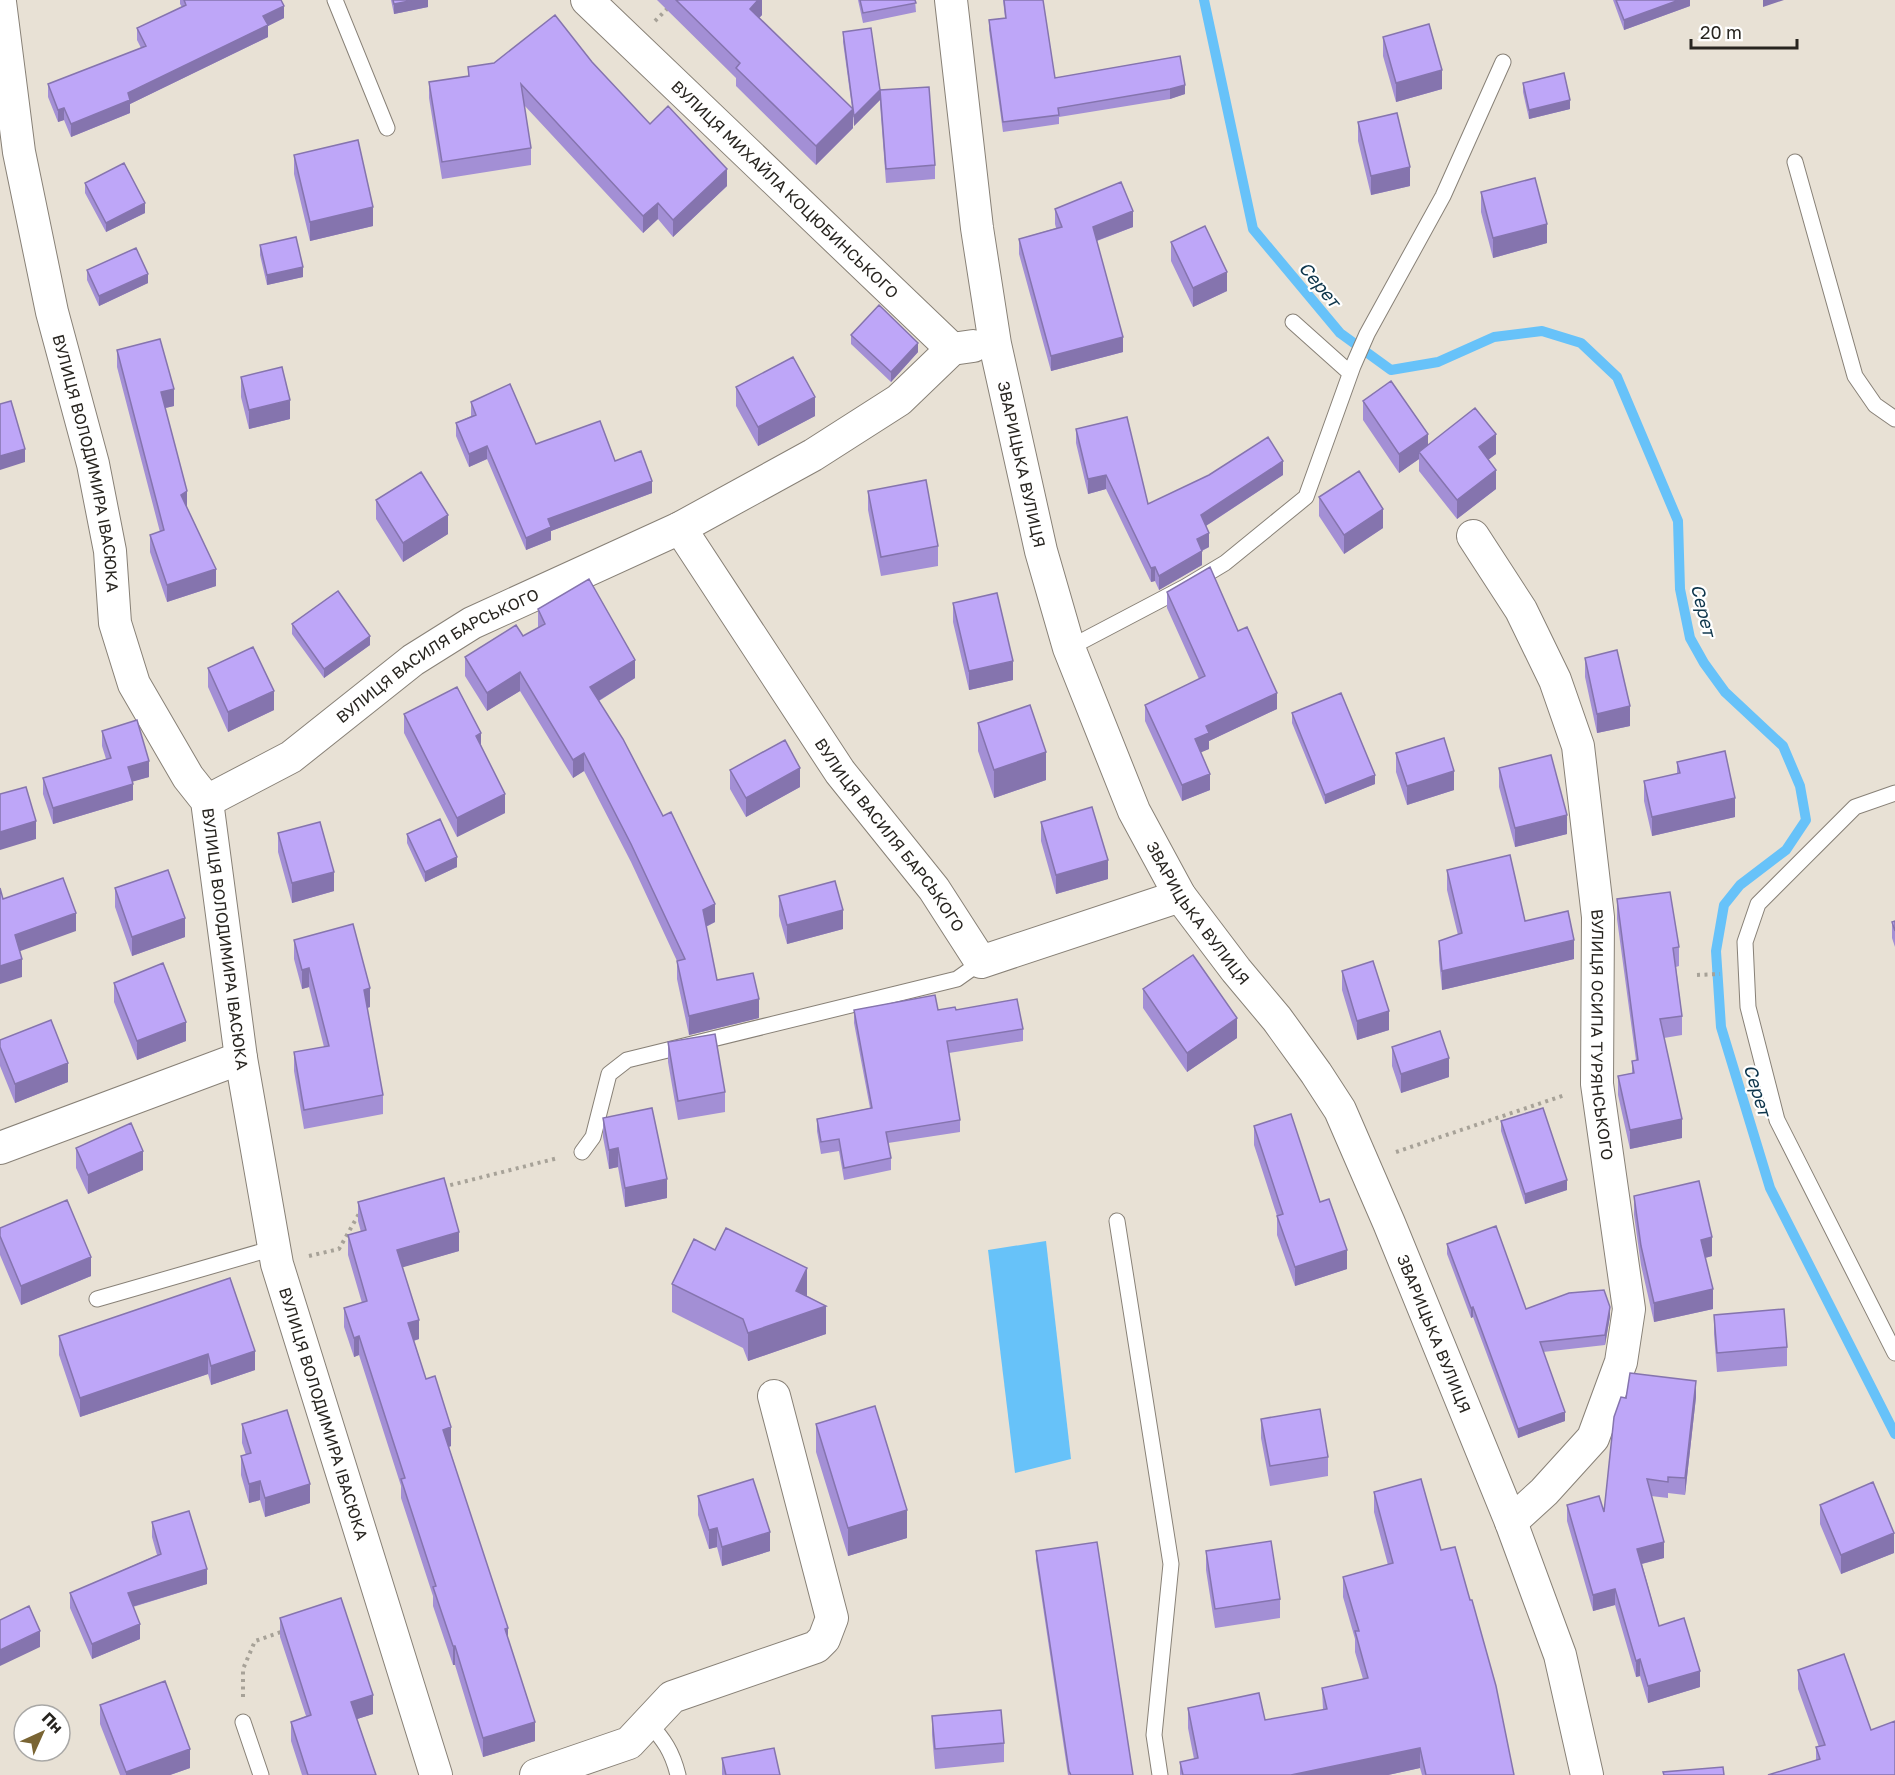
<svg xmlns="http://www.w3.org/2000/svg" width="1895" height="1775" font-family="'Golos Text',sans-serif">
<rect width="100%" height="100%" fill="#e8e1d5"/>
<!-- water -->
<path fill="#67c2f9" d="M 1046,1241 L 1071,1459 L 1015,1473 L 988,1250 Z"/>
<g fill="none" stroke-linecap="round" stroke-linejoin="round">
<!-- stream -->
<path stroke="#67c2f9" stroke-width="10" d="M 1204,0 L 1253,229 L 1340,333 L 1391,370 L 1438,362 L 1494,337 L 1542,331 L 1581,343 L 1617,377 L 1678,521 L 1680,589 L 1690,638 L 1704,663 L 1725,692 L 1783,746 L 1800,786 L 1806,820 L 1786,850 L 1740,885 L 1724,905 L 1716,951 L 1721,1027 L 1770,1188 L 1895,1434"/>
<defs>
<path id="lane" d="M 335,0 L 387,128
M 1795,162 L 1855,376 L 1875,405 L 1895,419
M 1293,322 L 1350,373
M 1069,648 L 1185,587 L 1225,563 L 1306,497 L 1353,366 L 1367,334 L 1443,196 L 1503,62
M 1895,793 L 1855,807 L 1758,904 L 1745,942 L 1748,1007 L 1777,1120 L 1895,1353
M 582,1152 L 593,1137 L 609,1074 L 627,1060 L 957,979 L 981,962
M 1117,1221 L 1171,1564 L 1154,1735 L 1160,1775
M 97,1299 L 274,1248
M 243,1722 L 261,1775
M 648,1722 C 664,1740 672,1751 678,1775"/>
<g id="street">
<path id="s1" d="M 587,0 L 952,349 L 973,346"/>
<path id="s2" d="M 951,0 L 977,228 L 995,344 L 1041,551 L 1069,648 L 1134,811 L 1180,896 L 1236,970 L 1277,1019 L 1316,1073 L 1340,1110 L 1389,1223 L 1511,1522 L 1560,1655 L 1587,1775"/>
<path id="s3" d="M 0,2 L 19,152 L 52,312 L 93,464 L 110,551 L 115,623 L 134,684 L 188,777 L 207,801 L 241,1058 L 277,1264 L 436,1775"/>
<path id="s4" d="M 680,528 L 840,772 L 934,889 L 981,962 L 1180,896"/>
<path id="s5" d="M 1473,536 L 1521,610 L 1555,680 L 1578,746 L 1598,917 L 1597,1084 L 1629,1309 L 1621,1362 L 1593,1438 L 1544,1492 L 1511,1522"/>
<path id="s6" d="M 207,801 L 291,757 L 413,660 L 472,623 L 680,528 L 813,455 L 899,400 L 952,349"/>
<path d="M 0,1148 L 241,1058"/>
<path d="M 536,1775 L 629,1743 L 672,1697 L 816,1647 L 824,1639 L 832,1618 L 774,1396"/>
</g>
</defs>
<!-- lane casing -->
<use href="#lane" stroke="#888177" stroke-width="17"/>
<!-- street casing -->
<use href="#street" stroke="#888177" stroke-width="34"/>
<!-- path -->
<path stroke="#a7a298" stroke-width="4" stroke-dasharray="3 4.5" stroke-linecap="butt" d="M 655,21 L 676,0
M 1697,975 L 1720,974
M 1396,1152 L 1565,1095
M 443,1187 L 558,1158
M 309,1256 L 339,1249 L 360,1212
M 243,1697 L 243,1669 L 255,1641 L 284,1631"/>
<!-- lane -->
<use href="#lane" stroke="#fff" stroke-width="15"/>
<!-- street -->
<use href="#street" stroke="#fff" stroke-width="32"/>
</g>
<!-- wall -->
<path fill="#a38fd5" d="M 180,0 L 281,0 L 284,18 L 268,26 L 268,37 L 130,104 L 130,113 L 71,137 L 64,120 L 58,122 L 48,97 L 48,84 L 141,48 L 137,40 L 137,28 L 182,7 L 180,4 Z
M 391,0 L 428,0 L 428,7 L 394,14 Z
M 657,0 L 762,0 L 762,15 L 759,18 L 852,108 L 843,42 L 843,32 L 880,100 L 854,126 L 853,113 L 853,128 L 816,165 L 736,86 L 736,78 Z
M 858,0 L 915,0 L 916,12 L 863,23 Z
M 1003,0 L 1043,0 L 1055,78 L 1180,56 L 1185,94 L 1170,99 L 1059,117 L 1059,124 L 1003,132 L 989,30 L 989,20 L 1005,18 Z
M 1613,0 L 1690,0 L 1690,6 L 1624,30 Z
M 1383,37 L 1442,89 L 1396,102 L 1383,56 Z
M 592,62 L 650,124 L 727,186 L 673,237 L 658,219 L 643,233 L 524,105 L 531,148 L 531,165 L 442,179 L 429,98 L 429,82 L 468,76 L 468,67 Z
M 1523,83 L 1570,109 L 1529,119 L 1523,92 Z
M 880,90 L 935,165 L 935,179 L 886,183 L 880,104 Z
M 1358,122 L 1410,186 L 1371,195 L 1358,141 Z
M 294,155 L 373,226 L 310,241 L 294,174 Z
M 85,183 L 145,213 L 106,232 L 85,193 Z
M 1481,192 L 1547,243 L 1493,258 L 1481,212 Z
M 1055,209 L 1133,227 L 1097,241 L 1123,352 L 1051,371 L 1019,254 L 1019,239 L 1056,228 L 1055,224 Z
M 1171,242 L 1227,291 L 1193,307 L 1171,261 Z
M 260,245 L 303,277 L 267,285 L 260,255 Z
M 87,270 L 148,283 L 99,306 L 87,280 Z
M 851,335 L 918,352 L 891,382 L 851,344 Z
M 117,350 L 174,406 L 165,408 L 187,508 L 216,586 L 167,602 L 150,552 L 150,535 L 160,532 L 117,367 Z
M 241,377 L 290,419 L 249,429 L 241,397 Z
M 736,387 L 815,416 L 758,446 L 736,406 Z
M 1363,401 L 1428,445 L 1496,454 L 1488,459 L 1496,489 L 1457,519 L 1419,471 L 1419,459 L 1399,473 L 1363,420 Z
M 471,402 L 536,444 L 615,461 L 652,493 L 551,531 L 551,540 L 526,550 L 487,459 L 469,467 L 456,436 L 456,423 L 471,416 Z
M 1076,429 L 1148,504 L 1283,475 L 1206,526 L 1209,547 L 1202,551 L 1202,565 L 1159,590 L 1155,581 L 1151,582 L 1106,489 L 1088,494 L 1076,443 Z
M 868,491 L 938,546 L 938,566 L 881,576 L 868,510 Z
M 1319,497 L 1383,528 L 1344,554 L 1319,516 Z
M 376,500 L 448,534 L 403,562 L 376,519 Z
M 1167,592 L 1238,631 L 1277,709 L 1209,741 L 1209,749 L 1200,752 L 1210,790 L 1182,801 L 1145,721 L 1145,705 L 1199,679 L 1167,608 Z
M 953,603 L 1013,680 L 969,690 L 953,622 Z
M 538,609 L 635,678 L 599,701 L 715,922 L 706,927 L 717,980 L 759,1018 L 689,1035 L 677,979 L 677,961 L 631,862 L 584,771 L 573,778 L 520,691 L 487,711 L 465,676 L 465,657 L 523,636 L 538,628 Z
M 292,624 L 370,645 L 324,678 L 292,634 Z
M 1585,658 L 1630,726 L 1597,733 L 1585,677 Z
M 208,668 L 274,710 L 228,732 L 208,687 Z
M 1292,713 L 1375,784 L 1325,804 L 1292,723 Z
M 404,714 L 481,745 L 505,813 L 457,837 L 404,733 Z
M 978,723 L 1046,780 L 994,798 L 978,751 Z
M 102,731 L 149,777 L 133,781 L 133,800 L 53,824 L 43,794 L 43,778 L 106,759 L 102,746 Z
M 1396,753 L 1454,790 L 1407,805 L 1396,772 Z
M 1677,762 L 1735,817 L 1652,836 L 1644,801 L 1644,781 L 1677,774 Z
M 1499,768 L 1567,834 L 1515,847 L 1499,787 Z
M 730,770 L 800,787 L 746,817 L 730,789 Z
M 1041,822 L 1108,879 L 1056,894 L 1041,841 Z
M 278,833 L 334,891 L 292,903 L 278,852 Z
M 407,834 L 457,867 L 425,882 L 407,843 Z
M 1447,870 L 1574,959 L 1442,990 L 1439,960 L 1439,941 L 1458,935 L 1447,890 Z
M 115,888 L 185,937 L 132,956 L 115,907 Z
M 779,896 L 843,929 L 787,944 L 779,916 Z
M 1617,899 L 1679,947 L 1679,966 L 1676,967 L 1682,1016 L 1682,1035 L 1664,1038 L 1682,1138 L 1630,1149 L 1618,1095 L 1618,1076 L 1632,1073 L 1632,1061 L 1636,1060 L 1617,919 Z
M 1895,921 L 1895,947 L 1892,938 L 1892,922 Z
M 294,940 L 370,1007 L 367,1008 L 383,1095 L 383,1114 L 304,1129 L 294,1071 L 294,1052 L 324,1047 L 309,987 L 302,989 L 294,959 Z
M 1342,971 L 1389,1030 L 1357,1040 L 1342,990 Z
M 114,983 L 186,1041 L 137,1060 L 114,1002 Z
M 1143,989 L 1237,1038 L 1187,1072 L 1143,1008 Z
M 854,1010 L 956,1010 L 1023,1029 L 1023,1041 L 949,1053 L 960,1120 L 960,1132 L 888,1143 L 891,1158 L 891,1170 L 844,1180 L 839,1151 L 821,1154 L 817,1131 L 817,1119 L 870,1108 L 854,1023 Z
M 0,1040 L 68,1082 L 15,1103 L 0,1066 Z
M 668,1042 L 725,1092 L 725,1112 L 678,1120 L 668,1062 Z
M 1392,1047 L 1449,1077 L 1401,1093 L 1392,1066 Z
M 603,1118 L 667,1198 L 625,1207 L 618,1167 L 609,1169 L 603,1137 Z
M 1501,1121 L 1567,1190 L 1525,1204 L 1501,1131 Z
M 1254,1126 L 1320,1202 L 1347,1269 L 1295,1286 L 1277,1235 L 1277,1216 L 1254,1145 Z
M 76,1148 L 143,1170 L 88,1194 L 76,1168 Z
M 1634,1196 L 1712,1256 L 1705,1258 L 1713,1309 L 1654,1322 L 1641,1265 L 1634,1215 Z
M 358,1202 L 459,1251 L 402,1267 L 419,1339 L 414,1341 L 426,1379 L 451,1446 L 449,1447 L 508,1639 L 535,1741 L 483,1757 L 455,1665 L 453,1665 L 433,1606 L 433,1596 L 401,1498 L 401,1486 L 359,1355 L 354,1357 L 344,1327 L 344,1308 L 362,1303 L 348,1255 L 348,1235 L 361,1232 L 358,1221 Z
M 0,1228 L 91,1276 L 21,1305 L 0,1255 Z
M 1447,1244 L 1526,1309 L 1610,1316 L 1605,1345 L 1543,1352 L 1565,1421 L 1518,1438 L 1473,1317 L 1471,1318 L 1447,1254 Z
M 230,1278 L 255,1370 L 211,1385 L 208,1374 L 80,1417 L 59,1355 L 59,1336 Z
M 672,1284 L 807,1296 L 826,1334 L 748,1361 L 743,1348 L 672,1312 Z
M 1714,1315 L 1787,1347 L 1787,1366 L 1717,1372 L 1714,1334 Z
M 1696,1397 L 1685,1495 L 1668,1493 L 1668,1498 L 1651,1496 L 1664,1558 L 1642,1564 L 1659,1626 L 1700,1687 L 1648,1703 L 1640,1676 L 1636,1677 L 1615,1605 L 1593,1611 L 1567,1521 L 1567,1505 L 1604,1512 L 1626,1398 Z
M 1261,1419 L 1328,1457 L 1328,1476 L 1270,1486 L 1261,1438 Z
M 242,1424 L 310,1503 L 265,1517 L 260,1500 L 249,1503 L 241,1475 L 241,1456 L 246,1455 L 242,1443 Z
M 816,1424 L 907,1538 L 848,1556 L 816,1452 Z
M 1374,1492 L 1441,1550 L 1514,1775 L 1422,1775 L 1420,1768 L 1388,1775 L 1180,1775 L 1180,1762 L 1194,1759 L 1188,1728 L 1188,1708 L 1265,1720 L 1323,1710 L 1322,1688 L 1363,1679 L 1355,1652 L 1355,1639 L 1343,1597 L 1343,1577 L 1388,1565 L 1374,1512 Z
M 698,1496 L 770,1551 L 722,1566 L 717,1547 L 709,1549 L 698,1515 Z
M 1820,1505 L 1894,1553 L 1841,1574 L 1820,1524 Z
M 152,1522 L 207,1584 L 133,1607 L 140,1639 L 92,1659 L 70,1608 L 70,1593 L 157,1555 L 152,1537 Z
M 1036,1551 L 1133,1775 L 1068,1775 L 1036,1560 Z
M 1206,1551 L 1280,1599 L 1280,1618 L 1215,1628 L 1206,1570 Z
M 280,1618 L 373,1714 L 357,1719 L 376,1775 L 302,1775 L 291,1741 L 291,1722 L 306,1716 L 280,1637 Z
M 1798,1670 L 1871,1730 L 1895,1775 L 1816,1761 L 1816,1747 L 1819,1747 L 1798,1689 Z
M 100,1705 L 190,1768 L 170,1775 L 120,1775 L 100,1724 Z
M 932,1716 L 1004,1743 L 1004,1762 L 935,1769 L 932,1735 Z
M 722,1758 L 780,1775 L 722,1775 Z"/>
<!-- shaded-wall -->
<path fill="#8574ae" d="M 414,0 L 428,0 L 428,7 L 394,14 L 394,4 Z
M 758,0 L 762,0 L 762,15 L 750,27 L 750,9 Z
M 1679,0 L 1690,0 L 1690,6 L 1624,30 L 1624,20 Z
M 1763,0 L 1784,0 L 1763,7 Z
M 284,6 L 284,18 L 268,26 L 268,37 L 130,104 L 130,113 L 71,137 L 71,124 L 128,93 L 263,16 Z
M 1442,70 L 1442,89 L 1396,102 L 1396,83 Z
M 1185,85 L 1185,94 L 1170,99 L 1170,89 Z
M 880,90 L 880,100 L 854,126 L 854,116 Z
M 1570,100 L 1570,109 L 1529,119 L 1529,110 Z
M 64,108 L 64,120 L 58,122 L 58,110 Z
M 853,109 L 853,128 L 816,165 L 816,146 Z
M 1410,167 L 1410,186 L 1371,195 L 1371,176 Z
M 727,169 L 727,186 L 673,237 L 673,220 Z
M 145,203 L 145,213 L 106,232 L 106,223 Z
M 658,203 L 658,219 L 643,233 L 643,216 Z
M 373,207 L 373,226 L 310,241 L 310,222 Z
M 1133,211 L 1133,227 L 1093,242 L 1093,227 Z
M 1547,224 L 1547,243 L 1493,258 L 1493,238 Z
M 303,267 L 303,277 L 267,285 L 267,275 Z
M 1227,272 L 1227,291 L 1193,307 L 1193,288 Z
M 148,274 L 148,283 L 99,306 L 99,296 Z
M 1123,337 L 1123,352 L 1051,371 L 1051,356 Z
M 918,343 L 918,352 L 891,382 L 891,372 Z
M 174,389 L 174,406 L 161,409 L 161,392 Z
M 815,397 L 815,416 L 758,446 L 758,427 Z
M 290,400 L 290,419 L 249,429 L 249,410 Z
M 1428,434 L 1428,453 L 1419,452 L 1419,459 L 1399,473 L 1399,454 Z
M 1496,434 L 1496,454 L 1479,467 L 1479,447 Z
M 487,446 L 487,459 L 469,467 L 469,454 Z
M 25,449 L 25,462 L 0,470 L 0,456 Z
M 1283,461 L 1283,475 L 1201,529 L 1201,515 Z
M 1496,470 L 1496,489 L 1457,519 L 1457,500 Z
M 1106,475 L 1106,489 L 1088,494 L 1088,479 Z
M 652,481 L 652,493 L 551,531 L 551,540 L 526,550 L 526,538 L 548,519 Z
M 187,491 L 187,508 L 181,495 Z
M 1383,509 L 1383,528 L 1344,554 L 1344,535 Z
M 448,515 L 448,534 L 403,562 L 403,543 Z
M 1209,533 L 1209,547 L 1197,553 L 1197,539 Z
M 1202,551 L 1202,565 L 1159,590 L 1159,576 Z
M 1155,567 L 1155,581 L 1151,582 L 1151,568 Z
M 216,569 L 216,586 L 167,602 L 167,585 Z
M 370,636 L 370,645 L 324,678 L 324,669 Z
M 635,660 L 635,678 L 590,706 L 590,687 Z
M 1013,661 L 1013,680 L 969,690 L 969,671 Z
M 520,672 L 520,691 L 487,711 L 487,693 Z
M 274,691 L 274,710 L 228,732 L 228,712 Z
M 1277,693 L 1277,709 L 1209,741 L 1209,749 L 1195,755 L 1195,739 L 1206,726 Z
M 1630,706 L 1630,726 L 1597,733 L 1597,714 Z
M 481,733 L 481,753 L 476,736 Z
M 1046,752 L 1046,780 L 994,798 L 994,770 Z
M 584,753 L 584,771 L 573,778 L 573,760 Z
M 149,761 L 149,777 L 128,783 L 128,767 Z
M 800,768 L 800,787 L 746,817 L 746,798 Z
M 1454,771 L 1454,790 L 1407,805 L 1407,786 Z
M 1210,774 L 1210,790 L 1182,801 L 1182,785 Z
M 1375,775 L 1375,784 L 1325,804 L 1325,795 Z
M 133,784 L 133,800 L 53,824 L 53,808 Z
M 505,794 L 505,813 L 457,837 L 457,818 Z
M 1735,798 L 1735,817 L 1652,836 L 1652,817 Z
M 1567,815 L 1567,834 L 1515,847 L 1515,828 Z
M 36,821 L 36,839 L 0,850 L 0,832 Z
M 457,857 L 457,867 L 425,882 L 425,872 Z
M 1108,860 L 1108,879 L 1056,894 L 1056,875 Z
M 334,872 L 334,891 L 292,903 L 292,883 Z
M 715,904 L 715,922 L 703,928 L 703,910 Z
M 843,910 L 843,929 L 787,944 L 787,925 Z
M 76,913 L 76,931 L 15,953 L 15,935 Z
M 185,918 L 185,937 L 132,956 L 132,937 Z
M 1574,940 L 1574,959 L 1442,990 L 1442,971 Z
M 22,959 L 22,977 L 0,984 L 0,966 Z
M 309,968 L 309,987 L 302,989 L 302,970 Z
M 370,988 L 370,1007 L 364,1009 L 364,990 Z
M 759,999 L 759,1018 L 689,1035 L 689,1016 Z
M 1389,1011 L 1389,1030 L 1357,1040 L 1357,1021 Z
M 1237,1018 L 1237,1038 L 1187,1072 L 1187,1053 Z
M 186,1022 L 186,1041 L 137,1060 L 137,1041 Z
M 1449,1058 L 1449,1077 L 1401,1093 L 1401,1074 Z
M 68,1063 L 68,1082 L 15,1103 L 15,1084 Z
M 1682,1119 L 1682,1138 L 1630,1149 L 1630,1130 Z
M 618,1148 L 618,1167 L 609,1169 L 609,1150 Z
M 143,1151 L 143,1170 L 88,1194 L 88,1175 Z
M 667,1179 L 667,1198 L 625,1207 L 625,1188 Z
M 1567,1180 L 1567,1190 L 1525,1204 L 1525,1194 Z
M 459,1232 L 459,1251 L 397,1269 L 397,1250 Z
M 1712,1237 L 1712,1256 L 1701,1259 L 1701,1240 Z
M 1347,1250 L 1347,1269 L 1295,1286 L 1295,1267 Z
M 91,1257 L 91,1276 L 21,1305 L 21,1286 Z
M 807,1268 L 807,1296 L 826,1306 L 826,1334 L 748,1361 L 748,1333 L 796,1291 Z
M 1713,1289 L 1713,1309 L 1654,1322 L 1654,1303 Z
M 1473,1307 L 1473,1317 L 1471,1318 L 1471,1308 Z
M 1610,1307 L 1610,1316 L 1605,1345 L 1605,1335 Z
M 419,1320 L 419,1339 L 408,1342 L 408,1323 Z
M 359,1336 L 359,1355 L 354,1357 L 354,1338 Z
M 255,1351 L 255,1370 L 211,1385 L 211,1366 Z
M 208,1354 L 208,1374 L 80,1417 L 80,1398 Z
M 1696,1381 L 1696,1397 L 1685,1495 L 1685,1478 Z
M 1565,1412 L 1565,1421 L 1518,1438 L 1518,1429 Z
M 451,1427 L 451,1446 L 443,1449 L 443,1430 Z
M 260,1481 L 260,1500 L 249,1503 L 249,1484 Z
M 310,1484 L 310,1503 L 265,1517 L 265,1498 Z
M 907,1510 L 907,1538 L 848,1556 L 848,1528 Z
M 717,1528 L 717,1547 L 709,1549 L 709,1530 Z
M 770,1532 L 770,1551 L 722,1566 L 722,1547 Z
M 1894,1533 L 1894,1553 L 1841,1574 L 1841,1555 Z
M 1664,1542 L 1664,1558 L 1637,1565 L 1637,1549 Z
M 207,1569 L 207,1584 L 128,1608 L 128,1593 Z
M 1615,1589 L 1615,1605 L 1593,1611 L 1593,1595 Z
M 140,1624 L 140,1639 L 92,1659 L 92,1644 Z
M 508,1628 L 508,1647 L 505,1629 Z
M 40,1631 L 40,1647 L 0,1666 L 0,1650 Z
M 453,1646 L 455,1646 L 455,1665 L 453,1665 Z
M 1640,1659 L 1640,1676 L 1636,1677 L 1636,1661 Z
M 1700,1671 L 1700,1687 L 1648,1703 L 1648,1686 Z
M 373,1695 L 373,1714 L 351,1721 L 351,1702 Z
M 535,1722 L 535,1741 L 483,1757 L 483,1738 Z
M 1420,1748 L 1420,1768 L 1388,1775 L 1291,1775 Z
M 190,1749 L 190,1768 L 170,1775 L 126,1775 L 126,1772 Z"/>
<!-- building -->
<path fill="#bea6f8" stroke="#8574ae" stroke-width="1.5" d="M 184,0 L 281,0 L 284,6 L 263,16 L 268,25 L 128,93 L 130,100 L 71,124 L 64,108 L 58,110 L 48,84 L 146,46 L 137,28 L 186,5 Z
M 393,0 L 414,0 L 394,4 Z
M 676,0 L 758,0 L 750,9 L 853,109 L 816,146 L 736,68 L 740,63 Z
M 860,0 L 915,0 L 916,3 L 863,13 Z
M 1004,0 L 1043,0 L 1055,78 L 1180,56 L 1185,85 L 1170,89 L 1058,108 L 1059,115 L 1003,122 L 989,20 L 1006,18 Z
M 1616,0 L 1679,0 L 1624,20 Z
M 555,15 L 592,62 L 650,124 L 668,106 L 727,169 L 673,220 L 658,203 L 643,216 L 521,84 L 531,148 L 442,162 L 429,82 L 469,76 L 468,67 L 494,63 Z
M 1429,24 L 1442,70 L 1396,83 L 1383,37 Z
M 871,28 L 880,90 L 854,116 L 843,32 Z
M 1564,73 L 1570,100 L 1529,110 L 1523,83 Z
M 929,87 L 935,165 L 886,169 L 880,90 Z
M 1397,113 L 1410,167 L 1371,176 L 1358,122 Z
M 358,140 L 373,207 L 310,222 L 294,155 Z
M 124,163 L 145,203 L 106,223 L 85,183 Z
M 1535,178 L 1547,224 L 1493,238 L 1481,192 Z
M 1121,182 L 1133,211 L 1093,227 L 1123,337 L 1051,356 L 1019,239 L 1062,227 L 1055,209 Z
M 1205,226 L 1227,272 L 1193,288 L 1171,242 Z
M 296,237 L 303,267 L 267,275 L 260,245 Z
M 136,248 L 148,274 L 99,296 L 87,270 Z
M 879,305 L 918,343 L 891,372 L 851,335 Z
M 160,339 L 174,389 L 161,392 L 187,491 L 181,495 L 216,569 L 167,585 L 150,535 L 164,530 L 117,350 Z
M 793,357 L 815,397 L 758,427 L 736,387 Z
M 282,367 L 290,400 L 249,410 L 241,377 Z
M 1391,381 L 1428,434 L 1399,454 L 1363,401 Z
M 510,384 L 536,444 L 600,421 L 615,461 L 641,451 L 652,481 L 548,519 L 551,527 L 526,538 L 487,446 L 469,454 L 456,423 L 476,415 L 471,402 Z
M 11,401 L 25,449 L 0,456 L 0,404 Z
M 1475,408 L 1496,434 L 1479,447 L 1496,470 L 1457,500 L 1419,452 Z
M 1127,417 L 1148,504 L 1209,475 L 1268,437 L 1283,461 L 1201,515 L 1209,533 L 1197,539 L 1202,551 L 1159,576 L 1155,567 L 1151,568 L 1106,475 L 1088,479 L 1076,429 Z
M 1359,471 L 1383,509 L 1344,535 L 1319,497 Z
M 421,472 L 448,515 L 403,543 L 376,500 Z
M 926,480 L 938,546 L 881,557 L 868,491 Z
M 1210,567 L 1238,631 L 1247,627 L 1277,693 L 1206,726 L 1209,733 L 1195,739 L 1210,774 L 1182,785 L 1145,705 L 1205,676 L 1167,592 Z
M 589,579 L 635,660 L 590,687 L 623,739 L 663,816 L 671,812 L 715,904 L 703,910 L 717,980 L 753,973 L 759,999 L 689,1016 L 677,961 L 685,959 L 631,844 L 584,753 L 573,760 L 520,672 L 487,693 L 465,657 L 516,625 L 523,636 L 545,624 L 538,609 Z
M 338,591 L 370,636 L 324,669 L 292,624 Z
M 997,593 L 1013,661 L 969,671 L 953,603 Z
M 253,647 L 274,691 L 228,712 L 208,668 Z
M 1617,650 L 1630,706 L 1597,714 L 1585,658 Z
M 457,687 L 481,733 L 476,736 L 505,794 L 457,818 L 404,714 Z
M 1341,693 L 1375,775 L 1325,795 L 1292,713 Z
M 1030,705 L 1046,752 L 994,770 L 978,723 Z
M 137,720 L 149,761 L 128,767 L 133,784 L 53,808 L 43,778 L 111,758 L 102,731 Z
M 1444,738 L 1454,771 L 1407,786 L 1396,753 Z
M 785,740 L 800,768 L 746,798 L 730,770 Z
M 1725,751 L 1735,798 L 1652,817 L 1644,781 L 1680,773 L 1677,762 Z
M 1551,755 L 1567,815 L 1515,828 L 1499,768 Z
M 26,787 L 36,821 L 0,832 L 0,794 Z
M 1092,807 L 1108,860 L 1056,875 L 1041,822 Z
M 440,819 L 457,857 L 425,872 L 407,834 Z
M 320,822 L 334,872 L 292,883 L 278,833 Z
M 1510,855 L 1525,921 L 1568,911 L 1574,940 L 1442,971 L 1439,941 L 1462,933 L 1447,870 Z
M 168,870 L 185,918 L 132,937 L 115,888 Z
M 63,878 L 76,913 L 15,935 L 22,959 L 0,966 L 0,888 L 3,899 Z
M 835,881 L 843,910 L 787,925 L 779,896 Z
M 1670,892 L 1679,947 L 1673,948 L 1682,1016 L 1660,1019 L 1682,1119 L 1630,1130 L 1618,1076 L 1634,1073 L 1632,1061 L 1638,1060 L 1617,899 Z
M 1895,921 L 1895,931 L 1892,922 Z
M 353,924 L 370,988 L 364,990 L 383,1095 L 304,1110 L 294,1052 L 329,1046 L 309,968 L 302,970 L 294,940 Z
M 1193,955 L 1237,1018 L 1187,1053 L 1143,989 Z
M 1373,961 L 1389,1011 L 1357,1021 L 1342,971 Z
M 163,963 L 186,1022 L 137,1041 L 114,983 Z
M 935,995 L 938,1010 L 955,1007 L 956,1010 L 1017,999 L 1023,1029 L 947,1041 L 960,1120 L 886,1132 L 891,1158 L 844,1168 L 839,1139 L 821,1142 L 817,1119 L 872,1108 L 854,1010 Z
M 51,1020 L 68,1063 L 15,1084 L 0,1047 L 0,1040 Z
M 1440,1031 L 1449,1058 L 1401,1074 L 1392,1047 Z
M 715,1034 L 725,1092 L 678,1101 L 668,1042 Z
M 652,1108 L 667,1179 L 625,1188 L 618,1148 L 609,1150 L 603,1118 Z
M 1543,1108 L 1567,1180 L 1525,1194 L 1501,1121 Z
M 1291,1114 L 1320,1202 L 1329,1199 L 1347,1250 L 1295,1267 L 1277,1216 L 1283,1214 L 1254,1126 Z
M 131,1123 L 143,1151 L 88,1175 L 76,1148 Z
M 444,1178 L 459,1232 L 397,1250 L 419,1320 L 408,1323 L 426,1379 L 435,1376 L 451,1427 L 443,1430 L 508,1628 L 505,1629 L 535,1722 L 483,1738 L 455,1646 L 453,1646 L 433,1587 L 436,1586 L 401,1479 L 405,1478 L 359,1336 L 354,1338 L 344,1308 L 367,1301 L 348,1235 L 366,1230 L 358,1202 Z
M 1699,1181 L 1712,1237 L 1701,1240 L 1713,1289 L 1654,1303 L 1641,1246 L 1634,1196 Z
M 67,1200 L 91,1257 L 21,1286 L 0,1236 L 0,1228 Z
M 1496,1226 L 1526,1309 L 1569,1293 L 1604,1290 L 1610,1307 L 1605,1335 L 1540,1342 L 1565,1412 L 1518,1429 L 1473,1307 L 1471,1308 L 1447,1244 Z
M 726,1228 L 807,1268 L 796,1291 L 826,1306 L 748,1333 L 743,1319 L 672,1284 L 694,1239 L 715,1250 Z
M 230,1278 L 255,1351 L 211,1366 L 208,1354 L 80,1398 L 59,1336 Z
M 1784,1309 L 1787,1347 L 1717,1353 L 1714,1315 Z
M 1630,1373 L 1696,1381 L 1685,1478 L 1668,1477 L 1668,1482 L 1647,1479 L 1664,1542 L 1637,1549 L 1659,1626 L 1684,1618 L 1700,1671 L 1648,1686 L 1640,1659 L 1636,1661 L 1615,1589 L 1593,1595 L 1567,1505 L 1599,1496 L 1604,1512 L 1614,1417 L 1621,1397 L 1626,1398 Z
M 875,1406 L 907,1510 L 848,1528 L 816,1424 Z
M 1320,1409 L 1328,1457 L 1270,1466 L 1261,1419 Z
M 287,1410 L 310,1484 L 265,1498 L 260,1481 L 249,1484 L 241,1456 L 251,1453 L 242,1424 Z
M 753,1479 L 770,1532 L 722,1547 L 717,1528 L 709,1530 L 698,1496 Z
M 1421,1479 L 1441,1550 L 1455,1547 L 1470,1600 L 1472,1600 L 1496,1686 L 1514,1775 L 1426,1775 L 1420,1748 L 1291,1775 L 1183,1775 L 1180,1762 L 1198,1758 L 1188,1708 L 1259,1693 L 1265,1720 L 1327,1709 L 1322,1688 L 1368,1678 L 1355,1631 L 1359,1631 L 1343,1577 L 1393,1563 L 1374,1492 Z
M 1873,1482 L 1894,1533 L 1841,1555 L 1820,1505 Z
M 189,1511 L 207,1569 L 128,1593 L 140,1624 L 92,1644 L 70,1593 L 161,1554 L 152,1522 Z
M 1271,1541 L 1280,1599 L 1215,1609 L 1206,1551 Z
M 1097,1542 L 1133,1775 L 1071,1775 L 1069,1771 L 1036,1551 Z
M 341,1598 L 373,1695 L 351,1702 L 376,1775 L 308,1775 L 291,1722 L 311,1715 L 280,1618 Z
M 29,1606 L 40,1631 L 0,1650 L 0,1620 Z
M 1844,1654 L 1871,1730 L 1895,1721 L 1895,1775 L 1768,1775 L 1820,1759 L 1816,1747 L 1825,1745 L 1798,1670 Z
M 165,1681 L 190,1749 L 126,1772 L 100,1705 Z
M 1001,1710 L 1004,1743 L 935,1749 L 932,1716 Z
M 774,1748 L 780,1775 L 726,1775 L 722,1758 Z
M 1723,1767 L 1724,1775 L 1664,1775 L 1663,1772 Z"/>
<g text-anchor="middle" dominant-baseline="central" stroke-width="4.5" stroke-linejoin="round" paint-order="stroke">
<!-- street labels -->
<g font-size="16" fill="#282520" stroke="#fff">
<text stroke="none"><textPath href="#s1" startOffset="274">ВУЛИЦЯ МИХАЙЛА КОЦЮБИНСЬКОГО</textPath></text>
<text stroke="none"><textPath href="#s3" startOffset="470">ВУЛИЦЯ ВОЛОДИМИРА ІВАСЮКА</textPath></text>
<text stroke="none"><textPath href="#s2" startOffset="470">ЗВАРИЦЬКА ВУЛИЦЯ</textPath></text>
<text stroke="none"><textPath href="#s6" startOffset="274">ВУЛИЦЯ ВАСИЛЯ БАРСЬКОГО</textPath></text>
<text stroke="none"><textPath href="#s4" startOffset="372">ВУЛИЦЯ ВАСИЛЯ БАРСЬКОГО</textPath></text>
<text stroke="none"><textPath href="#s2" startOffset="956">ЗВАРИЦЬКА ВУЛИЦЯ</textPath></text>
<text stroke="none"><textPath href="#s3" startOffset="974">ВУЛИЦЯ ВОЛОДИМИРА ІВАСЮКА</textPath></text>
<text stroke="none"><textPath href="#s5" startOffset="526">ВУЛИЦЯ ОСИПА ТУРЯНСЬКОГО</textPath></text>
<text stroke="none"><textPath href="#s2" startOffset="1442">ЗВАРИЦЬКА ВУЛИЦЯ</textPath></text>
<text stroke="none"><textPath href="#s3" startOffset="1460">ВУЛИЦЯ ВОЛОДИМИРА ІВАСЮКА</textPath></text>
</g>
<!-- water labels -->
<g font-size="18" font-style="italic" fill="#0d354b" stroke="#fff">
<text transform="translate(1320 284) rotate(50)">Серет</text>
<text transform="translate(1704 610) rotate(76)">Серет</text>
<text transform="translate(1758 1090) rotate(73)">Серет</text>
</g>
</g>
<!-- north arrow -->
<g transform="translate(42 1733) rotate(45)"><circle r="28" fill="#ffffff" stroke="#a9a8a6" stroke-width="1.5"/>
<path d="M0-4.5L10 22L0 15L-10 22Z" fill="#796433"/>
<text y="-9" font-size="16" font-weight="bold" text-anchor="middle" fill="#282520">Пн</text>
</g>
<!-- scale -->
<path d="M1691 39v9h106v-9" fill="none" stroke="#282520" stroke-width="3"/>
<text x="1700" y="39" font-size="18" fill="#282520" stroke="#ffffff" stroke-width="4.5" paint-order="stroke">20 m</text>
</svg>
